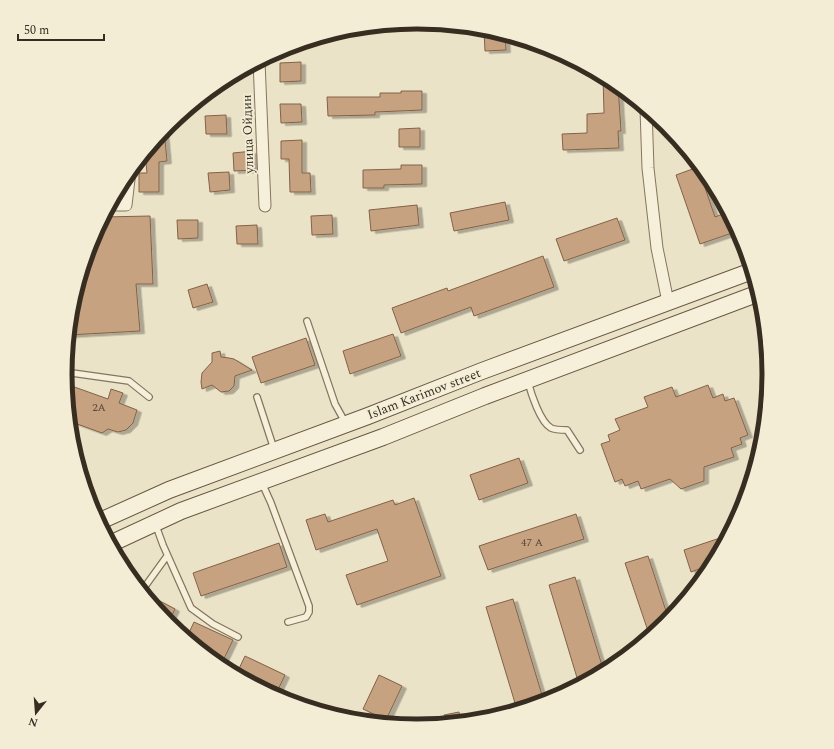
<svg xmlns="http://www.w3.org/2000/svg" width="834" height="749" font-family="Spectral,serif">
<defs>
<filter id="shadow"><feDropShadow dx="4.5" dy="2.5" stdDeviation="0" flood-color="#0004"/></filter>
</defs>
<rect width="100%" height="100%" fill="#ebe3c7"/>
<!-- building -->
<path fill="#c6a280" stroke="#836246" filter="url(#shadow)" d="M 484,32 L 496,32 L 505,35 L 506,50 L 485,51 Z
M 301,62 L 301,81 L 280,82 L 280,63 Z
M 603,76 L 618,85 L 621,131 L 618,131 L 619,148 L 563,150 L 562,134 L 587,133 L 587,114 L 604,113 Z
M 401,91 L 422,91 L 422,110 L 375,112 L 375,115 L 328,116 L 327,97 L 380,97 L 380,93 L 401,93 Z
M 280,104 L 301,104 L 302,122 L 281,123 Z
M 226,115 L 227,134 L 206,134 L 205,116 Z
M 420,128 L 420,147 L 399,147 L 399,129 Z
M 164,130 L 167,161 L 159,162 L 159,192 L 139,192 L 139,173 L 147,173 L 145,153 Z
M 302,140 L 302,173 L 310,173 L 311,192 L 290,192 L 289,159 L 281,159 L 281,141 Z
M 253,151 L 255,170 L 234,171 L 233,153 Z
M 401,165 L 422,165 L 422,184 L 384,185 L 384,188 L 363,188 L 363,170 L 401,169 Z
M 698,167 L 715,217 L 728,212 L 738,231 L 700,244 L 676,175 Z
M 229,172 L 230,190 L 210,192 L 208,173 Z
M 505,202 L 509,220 L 454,231 L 450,213 Z
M 417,205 L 419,225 L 371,231 L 369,210 Z
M 332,215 L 333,234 L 312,235 L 311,216 Z
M 150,216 L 153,284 L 136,284 L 140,331 L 68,335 L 71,306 L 91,239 L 103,217 Z
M 617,218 L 625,240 L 564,261 L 556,239 Z
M 177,220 L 198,220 L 198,238 L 178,239 Z
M 257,225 L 258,244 L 237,244 L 236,226 Z
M 543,256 L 554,287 L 474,316 L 471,307 L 401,333 L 392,308 L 447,288 L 448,291 Z
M 207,284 L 213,302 L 193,308 L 188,290 Z
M 393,334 L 401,356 L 350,374 L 343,351 Z
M 306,338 L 315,365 L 261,383 L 252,357 Z
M 220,351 L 221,357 L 229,358 L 234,359 L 252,370 L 235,376 L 234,386 L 229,391 L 221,392 L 212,385 L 202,389 L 201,382 L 202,373 L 212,362 L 212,353 Z
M 66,384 L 108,399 L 111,389 L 123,393 L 119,403 L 137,410 L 133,423 L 126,430 L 118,432 L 108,429 L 102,433 L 69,421 Z
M 708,385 L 713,398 L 723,394 L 725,401 L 734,398 L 748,435 L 740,438 L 742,444 L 731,448 L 734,457 L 704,467 L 704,481 L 681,489 L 670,479 L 641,489 L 638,481 L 625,486 L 622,479 L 615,482 L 601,444 L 610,441 L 608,435 L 620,430 L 615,419 L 648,407 L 644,397 L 672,387 L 676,397 Z
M 519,458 L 528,483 L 479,500 L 470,475 Z
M 414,498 L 441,576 L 357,605 L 346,575 L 388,561 L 377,529 L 316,550 L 306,520 L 325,514 L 328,522 L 393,500 L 395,505 Z
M 576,514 L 584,539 L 488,570 L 479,546 Z
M 729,535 L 713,564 L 691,572 L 684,550 Z
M 279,543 L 287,567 L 201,596 L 193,573 Z
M 648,556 L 669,620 L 650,637 L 625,563 Z
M 575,577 L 604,672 L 578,681 L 549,585 Z
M 513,599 L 542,695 L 515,703 L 486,607 Z
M 158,600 L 175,609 L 168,624 L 154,608 Z
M 194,622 L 233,640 L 220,667 L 186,639 Z
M 245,656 L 285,675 L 276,694 L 236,675 Z
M 379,675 L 402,686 L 386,720 L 363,709 Z
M 459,712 L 461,723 L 446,724 L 444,715 Z"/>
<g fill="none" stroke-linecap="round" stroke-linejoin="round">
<defs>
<path id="lane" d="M 307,321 L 335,404 L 345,422
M 65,372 L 129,381 L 149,397
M 528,382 C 531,393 540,422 551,428 C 555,430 562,430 567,430 L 580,450
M 257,397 L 274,449
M 262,483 L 271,503 L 309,606 L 309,612 L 306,617 L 288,622
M 155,523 L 163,545 L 191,608 L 213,624 L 238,637
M 141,592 L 167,556"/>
<path id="street" d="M 259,61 L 265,206
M 646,109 L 648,168 L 657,248 L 668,302
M 110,205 L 126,205 L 130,171"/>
<path id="secondary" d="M 98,522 L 169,490 L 368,416 L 482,371 L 752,271
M 110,544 L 181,511 L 383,437 L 485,396 L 759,293"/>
</defs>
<!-- lane casing -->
<use href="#lane" stroke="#86755e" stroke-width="8"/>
<!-- street casing -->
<use href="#street" stroke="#86755e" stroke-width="13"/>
<!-- secondary casing -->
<use href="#secondary" stroke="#675741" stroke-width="18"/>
<!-- lane -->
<use href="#lane" stroke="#f6f0da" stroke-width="5.5"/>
<!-- street -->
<use href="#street" stroke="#f6f0da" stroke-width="11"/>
<!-- secondary -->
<use href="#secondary" stroke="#f6f0da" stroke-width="16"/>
</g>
<g text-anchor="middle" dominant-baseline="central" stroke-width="3.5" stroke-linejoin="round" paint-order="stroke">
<!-- number labels -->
<g font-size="11" fill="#5b4a38">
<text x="99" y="407">2A</text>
<text x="532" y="542">47 А</text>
</g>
<!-- street labels -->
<g font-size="13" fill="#372d20" stroke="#f3edd6">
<text transform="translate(248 134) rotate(-92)">улица Ойдин</text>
<text transform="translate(424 394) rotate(-21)">Islam Karimov street</text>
</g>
</g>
<!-- crop -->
<path d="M0 0H834V749H0ZM72 374a345 345 0 1 1 690 0a345 345 0 1 1-690 0Z" fill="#f3edd6" fill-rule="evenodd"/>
<path fill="none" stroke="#372d20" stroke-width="5" d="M72 374a345 345 0 1 1 690 0a345 345 0 1 1-690 0Z"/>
<!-- north arrow -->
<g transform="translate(36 713) rotate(197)" stroke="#f3edd6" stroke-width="3" paint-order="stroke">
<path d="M0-3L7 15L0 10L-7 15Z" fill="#372d20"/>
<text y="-6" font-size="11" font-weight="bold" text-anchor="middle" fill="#372d20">N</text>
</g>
<!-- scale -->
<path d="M18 34v6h86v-6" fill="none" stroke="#372d20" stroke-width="2"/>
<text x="24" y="34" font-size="12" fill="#372d20" stroke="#f3edd6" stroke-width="3" paint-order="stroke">50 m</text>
</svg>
